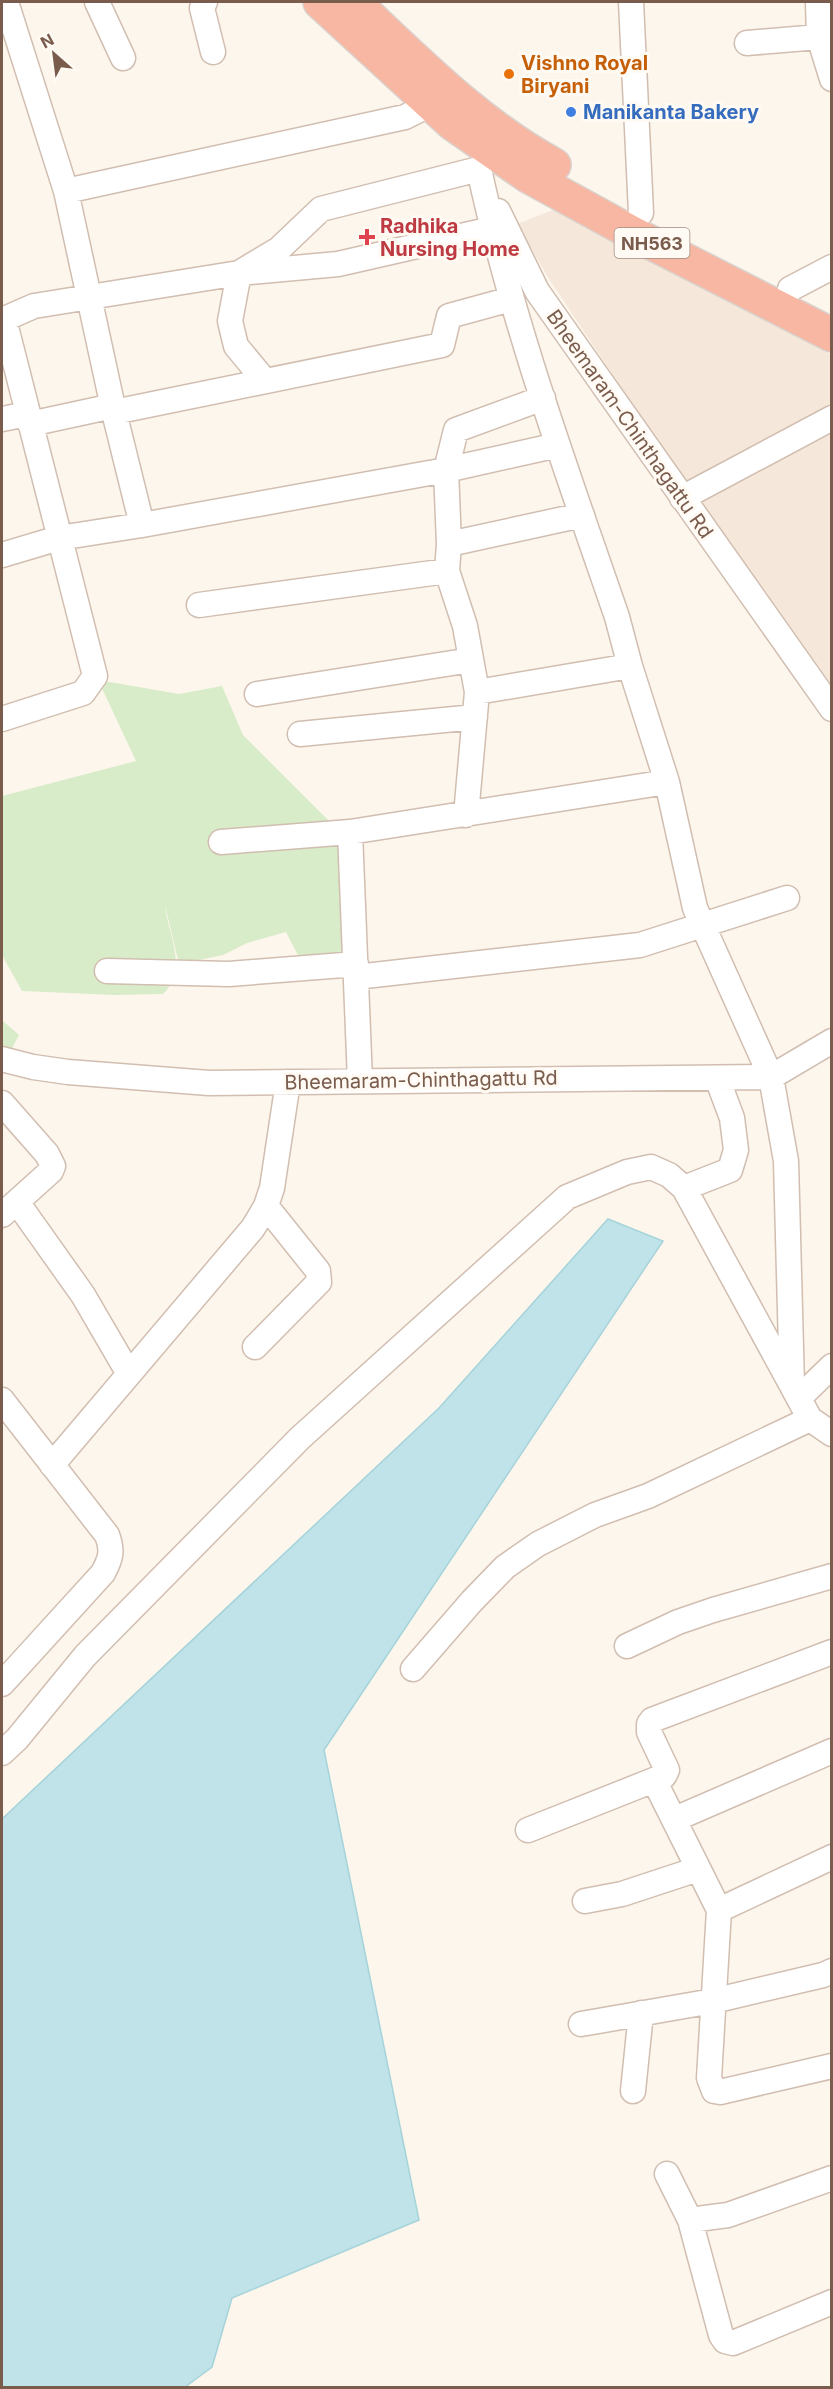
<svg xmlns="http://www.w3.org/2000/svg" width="833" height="2389" font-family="Inter,sans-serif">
<rect width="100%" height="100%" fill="#fdf6ec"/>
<!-- residential -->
<path fill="#f5e8da" d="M 558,208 L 831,355 L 831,684 L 640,416 L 549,279 L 517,224 Z"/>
<!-- green -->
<path fill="#d8ecc9" d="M 98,680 L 179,694 L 222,686 L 243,735 L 345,837 L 349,965 L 302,963 L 286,932 L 247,943 L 223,955 L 179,964 L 165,905 C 168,935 189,969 163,994 L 115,995 L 22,991 L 2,955 L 2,796 L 136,761 Z
M 2,1020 L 19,1035 L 8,1056 L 2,1054 Z"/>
<!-- water -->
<path fill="#bfe3e8" stroke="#a5d3da" stroke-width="1.5" d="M 608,1219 L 663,1241 L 324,1750 L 419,2220 L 232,2298 L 212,2367 L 185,2387 L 2,2387 L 2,1819 L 439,1408 Z"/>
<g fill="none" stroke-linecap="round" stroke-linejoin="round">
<defs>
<path id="minor" d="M 6,2 L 66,191 L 114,412 L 142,525 L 446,470 L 449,544 L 447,571 L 465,626 L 477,692 L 466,815
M 97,2 L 123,58
M 205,2 L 202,8 L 213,52
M 631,2 L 641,213
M 818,2 L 819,37 L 832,79
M 747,43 L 819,37
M 66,191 L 405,117 L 417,111 L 427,101
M 498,211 L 537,291 L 832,709
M 790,289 L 832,267
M 2,320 L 34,306 L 239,273 L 279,249 L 321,209 L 479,169 C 512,322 566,469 617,617 L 630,666 L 667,782 L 695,908 L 771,1077 L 786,1161 L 792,1386 L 810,1419 L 832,1434
M 265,381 L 236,346 L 230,321 L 239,273 L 338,264 L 492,229
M 543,398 L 456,430 L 446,470 L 558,445
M 114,412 L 442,345 L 449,316 L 511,299
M 2,419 L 27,414
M 30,424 L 113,406
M 682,498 L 832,418
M 449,544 L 582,515
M 2,555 L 59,538 L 142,525
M 199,605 L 447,571
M 477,692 L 630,666
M 257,694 L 471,660
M 2,719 L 83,693 L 95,676 L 4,319
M 300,734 L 475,717
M 350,832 L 360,1081
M 221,842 L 350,832 L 667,782
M 107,971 L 229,974 L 356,964
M 356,977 L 640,945 L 787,898
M 2,1059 L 33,1067 L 68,1072 L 209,1083 L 771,1077 L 832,1041
M 2,1103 L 47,1154 L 53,1166 L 51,1171 L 2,1215
M 684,1188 L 730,1170 L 736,1150 L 732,1118 L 717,1078
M 17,1202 L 83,1295 L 129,1374
M 255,1347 L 315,1286 L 319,1282 L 318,1271 L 266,1206
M 799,1398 L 832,1366
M 2,1400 L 107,1535 C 113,1551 111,1558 103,1573 L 2,1684
M 52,1465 L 253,1228 L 266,1206 L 272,1188 L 288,1082
M 627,1646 L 678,1622 L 713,1610 L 832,1576
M 413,1669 L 472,1601 L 505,1567 L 538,1544 L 595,1515 L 648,1496 L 810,1419
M 2,1753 L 17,1739 L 85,1656 L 300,1438 L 567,1197 L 627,1172 L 651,1167 L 669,1175 L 684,1188 L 791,1384
M 654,1780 L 664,1776 L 667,1770 L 649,1732 L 649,1724 L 652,1720 L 832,1652
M 675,1819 L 832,1751
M 528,1830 L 654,1780 L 719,1910 L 709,2078 L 714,2091 L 720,2092 L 832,2066
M 585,1901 L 622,1894 L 698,1869
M 719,1910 L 832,1857
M 581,2024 L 713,2001 L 823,1975 L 832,1971
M 633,2091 L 641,2013
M 667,2174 L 690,2220 L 721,2335 L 725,2341 L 733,2343 L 832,2302
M 690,2220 L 728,2215 L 832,2178"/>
<path id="highway" d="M 320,2 L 453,124 L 528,176 L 632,233 L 832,335
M 354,2 C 416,60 478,124 554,165"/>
</defs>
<!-- minor casing -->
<use href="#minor" stroke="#d1beb0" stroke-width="27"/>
<!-- highway casing -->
<use href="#highway" stroke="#dad1cd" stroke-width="36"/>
<!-- minor -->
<use href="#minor" stroke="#fff" stroke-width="24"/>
<!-- highway -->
<use href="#highway" stroke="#f7b7a3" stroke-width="33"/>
</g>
<!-- markers -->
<circle fill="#e8710a" stroke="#fffaf3" stroke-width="2" cx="509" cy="74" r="6"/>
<circle fill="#3f7fe0" stroke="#fffaf3" stroke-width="2" cx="571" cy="112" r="6"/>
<path fill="#e0444e" stroke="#fffaf3" stroke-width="2" d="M364 228h6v6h6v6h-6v6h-6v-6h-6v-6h6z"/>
<g text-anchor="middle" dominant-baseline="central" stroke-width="6" stroke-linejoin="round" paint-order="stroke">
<!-- shield labels -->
<rect fill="#fffaf3" stroke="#a28b7f" stroke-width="1.5" x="614.5" y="228" width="75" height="30" rx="4.5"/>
<g font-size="18" font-weight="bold" fill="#7a5c4d">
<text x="652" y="243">NH563</text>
</g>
<!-- food labels -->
<g font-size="20" font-weight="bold" fill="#c56008" stroke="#fffaf3" text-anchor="start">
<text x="521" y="63">Vishno Royal<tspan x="521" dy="23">Biryani</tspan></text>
</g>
<!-- shop labels -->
<g font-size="20" font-weight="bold" fill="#366cbe" stroke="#fffaf3" text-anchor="start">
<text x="583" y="112">Manikanta Bakery</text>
</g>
<!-- health labels -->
<g font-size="20" font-weight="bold" fill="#be3a42" stroke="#fffaf3" text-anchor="start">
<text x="380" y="226">Radhika<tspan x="380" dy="23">Nursing Home</tspan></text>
</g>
<!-- street labels -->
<g font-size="20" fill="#7a5c4d" stroke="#fffaf3">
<text transform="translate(630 424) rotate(55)">Bheemaram-Chinthagattu Rd</text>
<text transform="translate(421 1080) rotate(-1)">Bheemaram-Chinthagattu Rd</text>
</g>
</g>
<!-- border -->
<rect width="833" height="2389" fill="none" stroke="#7a5c4d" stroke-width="6"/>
<!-- north arrow -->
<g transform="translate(54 54) rotate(332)" stroke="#fffaf3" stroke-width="4.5" paint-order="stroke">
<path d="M0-4.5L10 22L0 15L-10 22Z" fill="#7a5c4d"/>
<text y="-9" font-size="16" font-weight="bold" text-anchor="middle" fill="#7a5c4d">N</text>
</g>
</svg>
